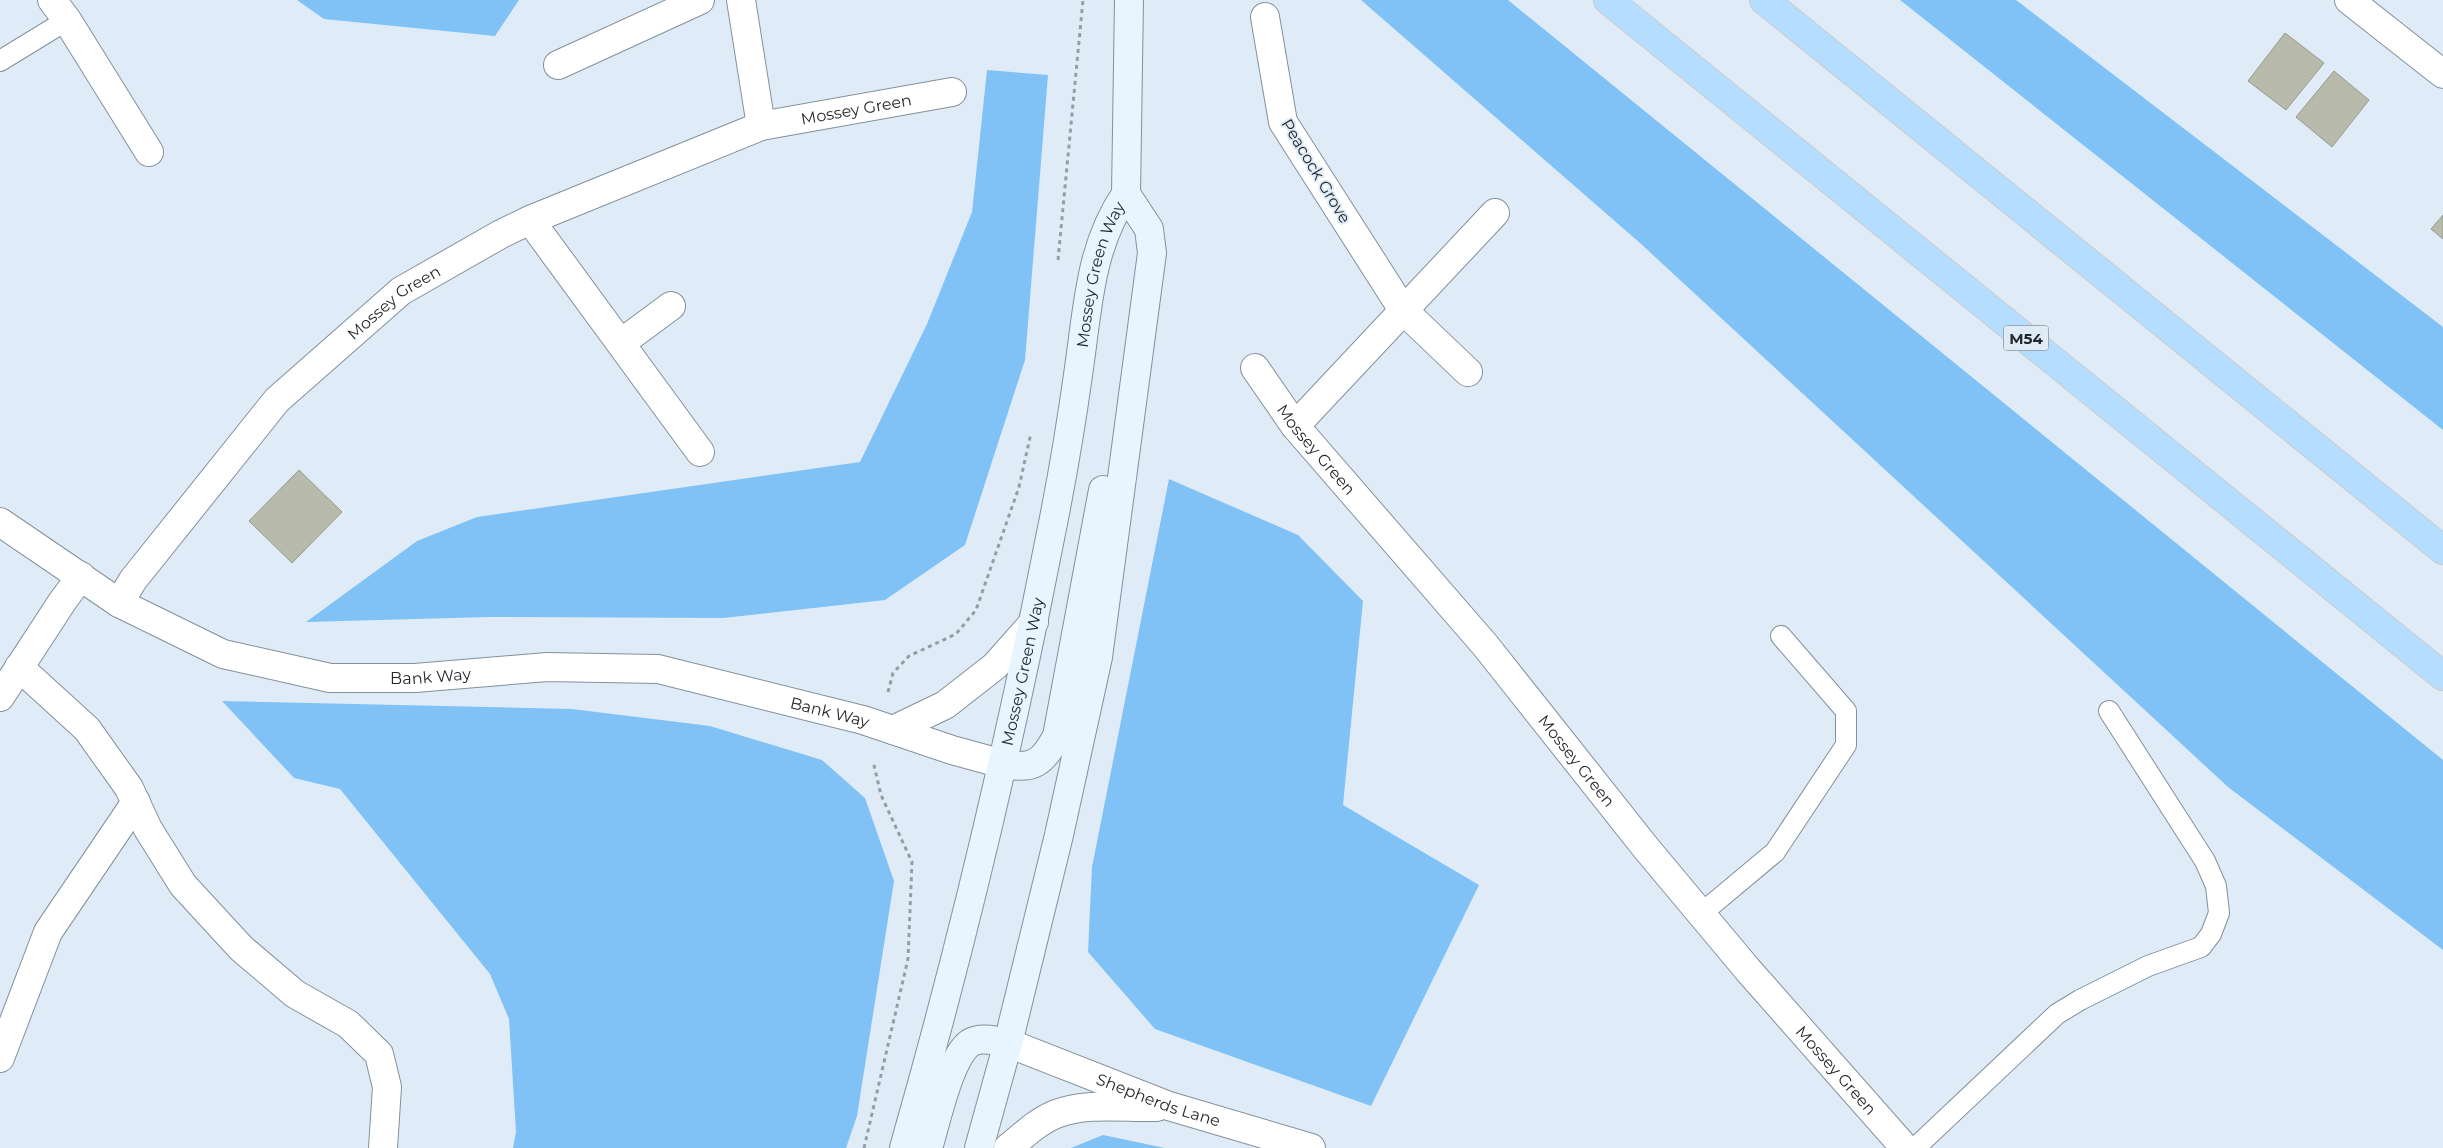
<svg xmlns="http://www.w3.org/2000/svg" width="2443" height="1148" font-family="Montserrat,sans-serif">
<rect width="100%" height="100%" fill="#dfecf7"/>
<!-- green -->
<path fill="#80c2f5" d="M 297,0 L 519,0 L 495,36 L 324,19 Z
M 1361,0 L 1508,0 L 2443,760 L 2443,950 L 2228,787 L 1640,243 Z
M 1900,0 L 2016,0 L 2443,327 L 2443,430 Z
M 987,70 L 1048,75 L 1025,360 L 965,545 L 885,600 L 723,618 L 489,617 L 306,622 L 417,541 L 477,517 L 860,462 L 927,324 L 972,212 Z
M 1169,479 L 1298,535 L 1363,601 L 1343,805 L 1479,885 L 1371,1106 L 1155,1029 L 1088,952 L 1092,867 Z
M 222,701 L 572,709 L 710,726 L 822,760 L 865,798 L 894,881 L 857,1116 L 846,1148 L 513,1148 L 516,1132 L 509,1019 L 490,974 L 340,789 L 294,778 Z
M 1103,1135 L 1165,1148 L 1071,1148 Z"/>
<!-- building -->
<path fill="#b8baab" stroke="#97998b" d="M 2285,33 L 2324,63 L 2286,110 L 2248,81 Z
M 2334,71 L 2369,100 L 2332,147 L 2296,117 Z
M 2443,215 L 2443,239 L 2431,229 Z
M 299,470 L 342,512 L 292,563 L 249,521 Z"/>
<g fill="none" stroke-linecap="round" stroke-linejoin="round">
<defs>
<path id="service" d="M 0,61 L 67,20
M 1702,913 L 1775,852 L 1846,745 L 1846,711 L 1781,636
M 1915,1148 L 2057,1014 L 2080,1000 L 2148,966 L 2201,947 L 2211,934 L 2219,913 L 2216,886 L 2205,861 L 2109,711"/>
<g id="minor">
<path d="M 52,0 L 67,20 L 149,152"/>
<path d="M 741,0 L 761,126"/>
<path d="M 2349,0 L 2443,74"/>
<path d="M 1265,17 L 1283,122 L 1403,310 L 1468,372"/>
<path d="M 558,65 L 700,0"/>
<path d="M 530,220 L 700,452"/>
<path d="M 621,343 L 671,306"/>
<path id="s1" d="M 1255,368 L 1295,426 L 1485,645 L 1646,848 L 1748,970 L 1905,1148"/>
<path d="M 1295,426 L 1495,213"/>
<path id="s2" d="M 119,603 L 133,580 L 277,400 L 401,291 L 501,234 L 530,220 L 761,126 L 952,92"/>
<path d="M 19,667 L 87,729 L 129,788 L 148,829 L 183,885 L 241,948 L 295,994 L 348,1024 L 379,1054 L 387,1087 L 383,1148"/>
<path d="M 0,697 L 62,602 L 81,576"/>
<path id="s3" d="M 1008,1043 L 1169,1106 L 1311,1148"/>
<path d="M 0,1058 L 48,932 L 136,802"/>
<path d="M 1008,1148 C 1023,1136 1038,1121 1056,1114 C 1087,1102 1124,1108 1157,1107"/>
</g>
<g id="tertiary">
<path id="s4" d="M 0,522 L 119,603 L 223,654 L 330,678 L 415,678 L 547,667 L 658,669 L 863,720 L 952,750 L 1003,764"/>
<path d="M 893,730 L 945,705 L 995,666 L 1034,622"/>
</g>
<g id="secondary">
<path d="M 1003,764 C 1033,770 1043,763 1057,736 L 1103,490"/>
<path id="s5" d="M 904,1148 C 961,949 1009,747 1049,543 C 1061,485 1071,426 1079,368 C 1088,306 1090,246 1126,194 L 1129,0"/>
<path d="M 928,1148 C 936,1123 949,1058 970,1043 C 981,1036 997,1041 1008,1043"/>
<path d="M 979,1148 L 1008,1043 L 1059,835 L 1098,657 L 1152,253 L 1149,229 L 1126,194"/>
</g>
<path id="motorway" d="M 1608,0 L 2443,676
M 1764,0 L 2443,550"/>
</defs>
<!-- service casing -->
<use href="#service" stroke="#84909a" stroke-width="22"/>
<!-- minor casing -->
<use href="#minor" stroke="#84909a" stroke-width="30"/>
<!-- tertiary casing -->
<use href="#tertiary" stroke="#84909a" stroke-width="30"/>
<!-- secondary casing -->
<use href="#secondary" stroke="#84909a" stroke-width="30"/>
<!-- motorway casing -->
<use href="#motorway" stroke="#cacccd" stroke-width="30"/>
<!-- path -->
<path stroke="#949da5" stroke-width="3" stroke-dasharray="4 4" stroke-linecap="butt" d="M 1058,260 L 1083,0
M 888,692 L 893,673 L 909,656 L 956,634 L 976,610 L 1019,487 L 1031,433
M 864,1148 L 908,959 L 912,862 L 881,795 L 873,761"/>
<!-- service -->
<use href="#service" stroke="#fff" stroke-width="20"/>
<!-- minor -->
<use href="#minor" stroke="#fff" stroke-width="28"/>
<!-- tertiary -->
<use href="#tertiary" stroke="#fff" stroke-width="28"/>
<!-- secondary -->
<use href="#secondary" stroke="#e8f5ff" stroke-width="28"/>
<!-- motorway -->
<use href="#motorway" stroke="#b4ddff" stroke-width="28"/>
</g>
<g text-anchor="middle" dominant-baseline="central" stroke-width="4" stroke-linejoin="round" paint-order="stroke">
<!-- shield labels -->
<rect fill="#dfecf7" stroke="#5c646a" stroke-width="1" x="2003.5" y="325.5" width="45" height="25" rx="4"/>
<g font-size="15" font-weight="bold" fill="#24292d">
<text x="2026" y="338">M54</text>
</g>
<!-- street labels -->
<g font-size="16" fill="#24292d" stroke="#dfecf7">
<text stroke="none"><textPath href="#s2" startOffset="916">Mossey Green</textPath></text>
<text transform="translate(1316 171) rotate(59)">Peacock Grove</text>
<text stroke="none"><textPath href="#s5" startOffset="896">Mossey Green Way</textPath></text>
<text stroke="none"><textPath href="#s2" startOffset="410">Mossey Green</textPath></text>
<text stroke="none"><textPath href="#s1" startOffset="102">Mossey Green</textPath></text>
<text stroke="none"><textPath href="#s5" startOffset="491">Mossey Green Way</textPath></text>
<text stroke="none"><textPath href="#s4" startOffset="470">Bank Way</textPath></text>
<text stroke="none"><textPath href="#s4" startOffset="875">Bank Way</textPath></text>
<text stroke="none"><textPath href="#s1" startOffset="508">Mossey Green</textPath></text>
<text stroke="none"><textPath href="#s1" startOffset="912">Mossey Green</textPath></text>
<text stroke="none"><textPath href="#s3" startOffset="161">Shepherds Lane</textPath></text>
</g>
</g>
</svg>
